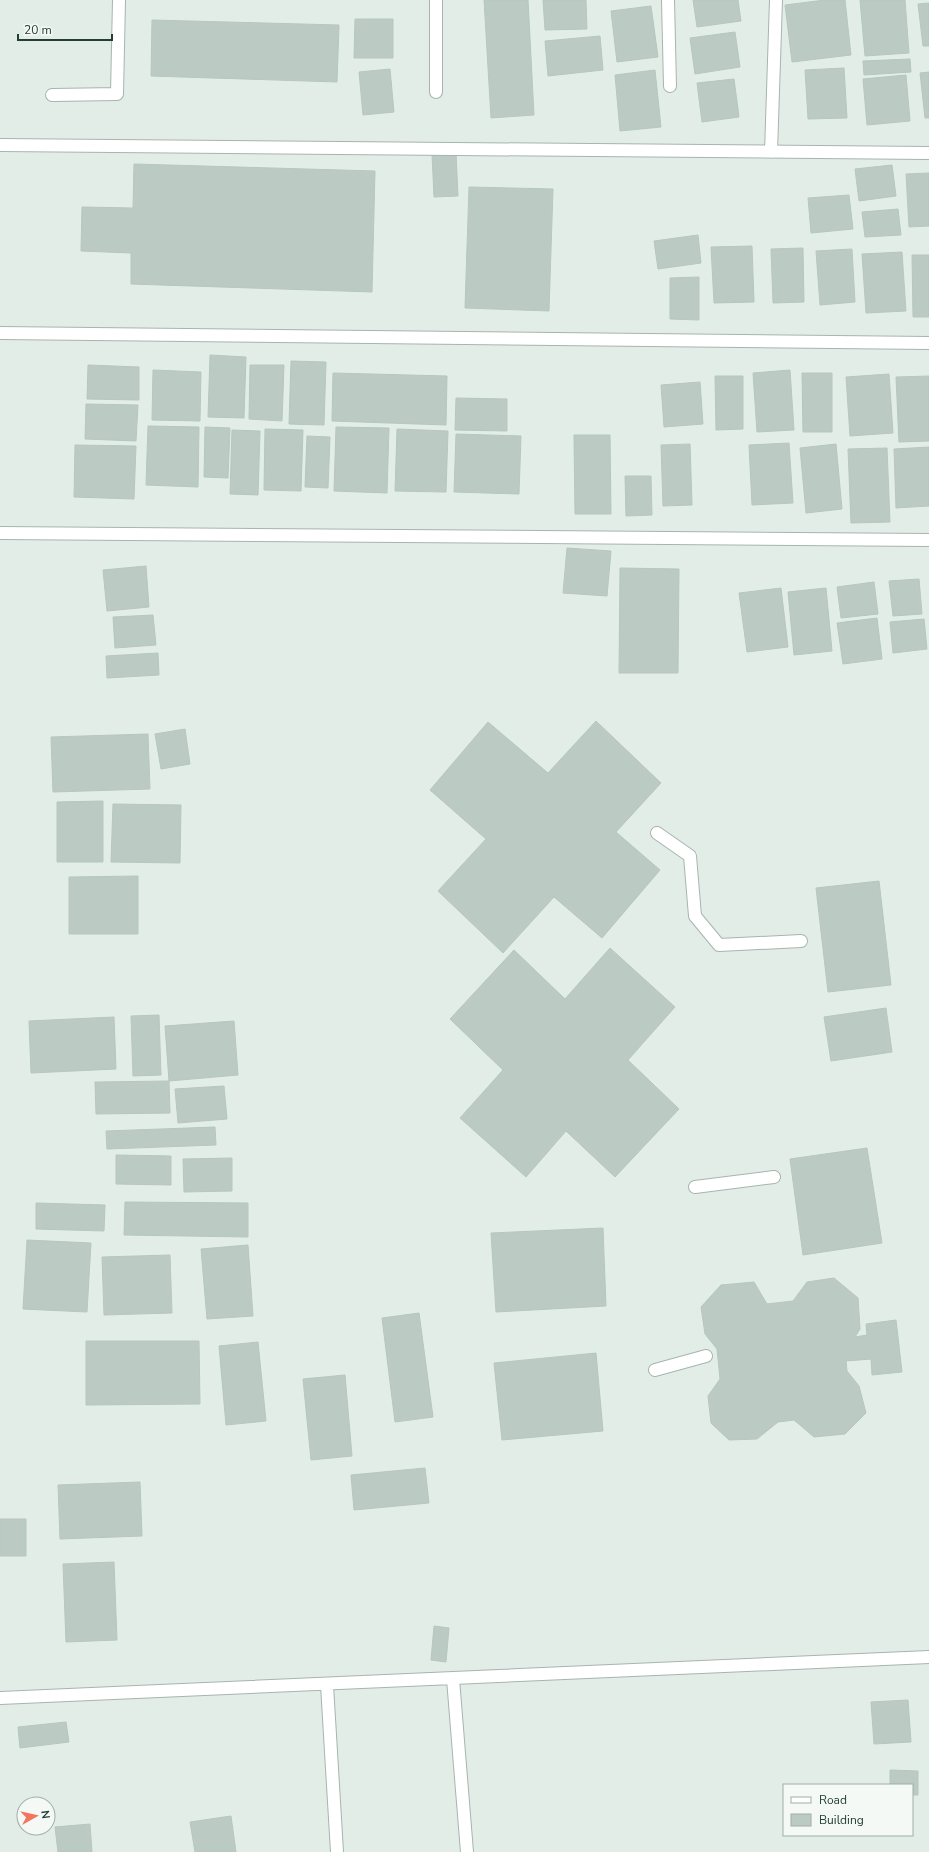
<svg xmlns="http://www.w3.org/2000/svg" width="929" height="1852" font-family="'Nunito Sans',sans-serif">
<rect width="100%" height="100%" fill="#e3ede8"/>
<!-- building -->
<path fill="#bbcbc3" stroke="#b5c7be" d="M 484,0 L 528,0 L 534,115 L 491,118 Z
M 543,0 L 586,0 L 587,29 L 545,30 Z
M 693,0 L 738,0 L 741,21 L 697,27 Z
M 825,0 L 845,0 L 851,55 L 792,62 L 785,5 Z
M 860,0 L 905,0 L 909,53 L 865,56 Z
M 929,3 L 929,46 L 923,46 L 918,4 Z
M 651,6 L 658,57 L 617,62 L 611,11 Z
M 355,19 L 393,19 L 393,58 L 354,58 Z
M 152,20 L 339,25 L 337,82 L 151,76 Z
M 735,32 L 740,67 L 695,74 L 690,38 Z
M 600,36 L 603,70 L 548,76 L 545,41 Z
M 910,59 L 911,72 L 864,75 L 863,61 Z
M 844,68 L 847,118 L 808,119 L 805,70 Z
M 390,69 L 394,112 L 363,115 L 359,72 Z
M 655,70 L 661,127 L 620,131 L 615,75 Z
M 929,72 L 929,118 L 925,118 L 920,73 Z
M 906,75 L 910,121 L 867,125 L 863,79 Z
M 734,79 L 739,117 L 702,122 L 697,83 Z
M 456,153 L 458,196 L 434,197 L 432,154 Z
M 134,164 L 375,171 L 372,292 L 131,284 L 131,253 L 81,251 L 82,207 L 133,208 Z
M 892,165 L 896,196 L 859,201 L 855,169 Z
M 929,173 L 929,226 L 909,227 L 906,174 Z
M 469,187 L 553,189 L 549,311 L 465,308 Z
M 849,195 L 853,229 L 811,233 L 808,198 Z
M 898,209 L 901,235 L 865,237 L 862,212 Z
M 698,235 L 701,263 L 658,269 L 654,241 Z
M 752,246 L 754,302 L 714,303 L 711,247 Z
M 803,248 L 804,302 L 773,303 L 771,249 Z
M 852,249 L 855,302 L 820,305 L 816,251 Z
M 902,252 L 906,311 L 866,313 L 862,254 Z
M 912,255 L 929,255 L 929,317 L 913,317 Z
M 699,277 L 699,320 L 670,319 L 670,278 Z
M 210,355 L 246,357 L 244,418 L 208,417 Z
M 291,361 L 326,362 L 324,425 L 289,424 Z
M 88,365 L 139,367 L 139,400 L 87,399 Z
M 250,365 L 284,365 L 282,421 L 249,419 Z
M 153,370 L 201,372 L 200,421 L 152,420 Z
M 790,370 L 794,430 L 757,432 L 753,373 Z
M 333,373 L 447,376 L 446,425 L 332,421 Z
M 802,373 L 832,373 L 832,432 L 803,432 Z
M 889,374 L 893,433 L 850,436 L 846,377 Z
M 715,376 L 743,376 L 743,429 L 716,430 Z
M 929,376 L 929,441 L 899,442 L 896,377 Z
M 700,382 L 703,424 L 664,427 L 661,385 Z
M 456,398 L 507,399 L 507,431 L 455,430 Z
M 86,404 L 138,405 L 136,441 L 85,439 Z
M 148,426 L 199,427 L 198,487 L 146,485 Z
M 205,427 L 230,428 L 228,478 L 204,477 Z
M 336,427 L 389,428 L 387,493 L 334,491 Z
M 265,429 L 303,430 L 301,491 L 264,490 Z
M 397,429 L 448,431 L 446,492 L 395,491 Z
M 232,430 L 260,431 L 258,495 L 230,494 Z
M 456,434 L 521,436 L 519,494 L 454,492 Z
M 574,435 L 610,435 L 611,514 L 575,514 Z
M 307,436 L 330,437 L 328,488 L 305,487 Z
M 789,443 L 793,503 L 752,505 L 749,445 Z
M 690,444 L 692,505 L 663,506 L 661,445 Z
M 836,444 L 842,509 L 806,513 L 800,448 Z
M 75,445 L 136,446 L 134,499 L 74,497 Z
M 929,447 L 929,506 L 896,508 L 894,449 Z
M 887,448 L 890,522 L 851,523 L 848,449 Z
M 625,476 L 651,476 L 652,515 L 626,516 Z
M 567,548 L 611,551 L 607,596 L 563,593 Z
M 146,566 L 149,607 L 107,611 L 103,570 Z
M 620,568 L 679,569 L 678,673 L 619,673 Z
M 919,579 L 922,614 L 893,616 L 889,581 Z
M 874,582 L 878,614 L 841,618 L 837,587 Z
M 781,588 L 788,647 L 747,652 L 739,593 Z
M 826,588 L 832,651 L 794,655 L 788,592 Z
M 153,615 L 156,645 L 115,648 L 113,617 Z
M 877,618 L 882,659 L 843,664 L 837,623 Z
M 924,619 L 927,649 L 893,653 L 890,622 Z
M 158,653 L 159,675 L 107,678 L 106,656 Z
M 596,721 L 661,783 L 616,832 L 660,870 L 602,938 L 554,897 L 503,953 L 438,891 L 486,839 L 430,790 L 488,722 L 548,773 Z
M 185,729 L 190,764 L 161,769 L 155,734 Z
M 148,734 L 150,789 L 53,792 L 51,737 Z
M 103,801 L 103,862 L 57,862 L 57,802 Z
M 113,804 L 181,805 L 180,863 L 111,862 Z
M 138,876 L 138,934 L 69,934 L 69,877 Z
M 879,881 L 891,985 L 828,992 L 816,888 Z
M 610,948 L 675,1007 L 628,1060 L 679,1109 L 615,1177 L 566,1131 L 526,1177 L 460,1118 L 503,1070 L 450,1019 L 514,950 L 565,999 Z
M 886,1008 L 892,1052 L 831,1061 L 824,1017 Z
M 159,1015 L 161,1075 L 133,1076 L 131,1016 Z
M 114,1017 L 116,1069 L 31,1073 L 29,1021 Z
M 234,1021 L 238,1075 L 169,1081 L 165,1026 Z
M 169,1081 L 170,1113 L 96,1114 L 95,1082 Z
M 224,1086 L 227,1119 L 178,1123 L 175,1089 Z
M 215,1127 L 216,1145 L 107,1149 L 106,1131 Z
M 867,1148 L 882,1243 L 803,1255 L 790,1159 Z
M 116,1155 L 171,1156 L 171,1185 L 116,1184 Z
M 232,1158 L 232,1191 L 184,1192 L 183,1159 Z
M 125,1202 L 248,1203 L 248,1237 L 124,1235 Z
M 36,1203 L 105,1205 L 104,1231 L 36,1229 Z
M 603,1228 L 606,1306 L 496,1312 L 491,1233 Z
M 27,1240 L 91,1243 L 87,1312 L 23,1309 Z
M 248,1245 L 253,1316 L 207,1319 L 201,1249 Z
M 170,1255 L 172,1313 L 104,1315 L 102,1257 Z
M 834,1278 L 858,1298 L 860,1329 L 855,1337 L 867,1335 L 866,1324 L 896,1320 L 902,1372 L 872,1375 L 871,1359 L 846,1361 L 847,1371 L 859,1386 L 866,1413 L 845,1434 L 814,1437 L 794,1420 L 778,1422 L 757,1439 L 729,1440 L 711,1423 L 708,1396 L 720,1379 L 717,1349 L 705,1334 L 701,1307 L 721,1285 L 754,1282 L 767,1304 L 793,1301 L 807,1282 Z
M 419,1313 L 433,1417 L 395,1422 L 382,1318 Z
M 86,1341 L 199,1341 L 200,1404 L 86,1405 Z
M 258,1342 L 266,1421 L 226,1425 L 219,1346 Z
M 596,1353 L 603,1431 L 502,1440 L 494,1363 Z
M 345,1375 L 352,1456 L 311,1460 L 303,1379 Z
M 425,1468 L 429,1503 L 354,1510 L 351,1475 Z
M 140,1482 L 142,1536 L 60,1539 L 58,1485 Z
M 0,1519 L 26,1519 L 26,1556 L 0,1556 Z
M 114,1562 L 117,1640 L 66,1642 L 63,1564 Z
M 434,1626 L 449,1628 L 446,1662 L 431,1660 Z
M 908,1700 L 911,1742 L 874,1744 L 871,1702 Z
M 66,1722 L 69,1742 L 20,1748 L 18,1727 Z
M 890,1770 L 918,1771 L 918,1795 L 912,1795 L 912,1785 L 890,1785 Z
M 231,1816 L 236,1852 L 195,1852 L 190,1822 Z
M 90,1824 L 92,1852 L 58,1852 L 55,1827 Z"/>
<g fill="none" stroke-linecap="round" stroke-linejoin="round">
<defs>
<path id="minor" d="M 436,0 L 436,92
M 668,0 L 670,86
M 52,95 L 117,94 L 119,0
M 0,145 L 929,153
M 771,152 L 776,0
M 0,333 L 929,343
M 0,533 L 929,540
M 657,833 L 690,856 L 695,916 L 719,945 L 801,941
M 695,1187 L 774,1177
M 655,1370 L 706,1356
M 453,1679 L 467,1852
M 327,1685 L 337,1852
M 0,1698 L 929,1657"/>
</defs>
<!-- minor casing -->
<use href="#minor" stroke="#a6b5af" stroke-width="14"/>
<!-- minor -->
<use href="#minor" stroke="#fff" stroke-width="12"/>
</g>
<!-- legend -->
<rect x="783" y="1784" width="130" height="52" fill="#f4f9f6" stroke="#a0aea9"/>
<rect x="791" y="1797" width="20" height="6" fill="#ffffff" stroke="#a0aea9"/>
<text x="819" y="1804" font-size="12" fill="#233e35">Road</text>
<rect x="791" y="1814" width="20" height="12" fill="#bbcbc3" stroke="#a0aea9"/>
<text x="819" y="1824" font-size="12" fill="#233e35">Building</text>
<!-- north arrow -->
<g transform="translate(36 1816) rotate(82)"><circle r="19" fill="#f4f9f6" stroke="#a0aea9"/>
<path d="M0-3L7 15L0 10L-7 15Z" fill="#f2755c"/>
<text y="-6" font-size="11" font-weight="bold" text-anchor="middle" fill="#233e35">N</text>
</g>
<!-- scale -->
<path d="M18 34v6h94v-6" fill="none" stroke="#233e35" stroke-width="2"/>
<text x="24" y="34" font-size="12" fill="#233e35" stroke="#f4f9f6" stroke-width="3" paint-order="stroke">20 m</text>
</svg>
